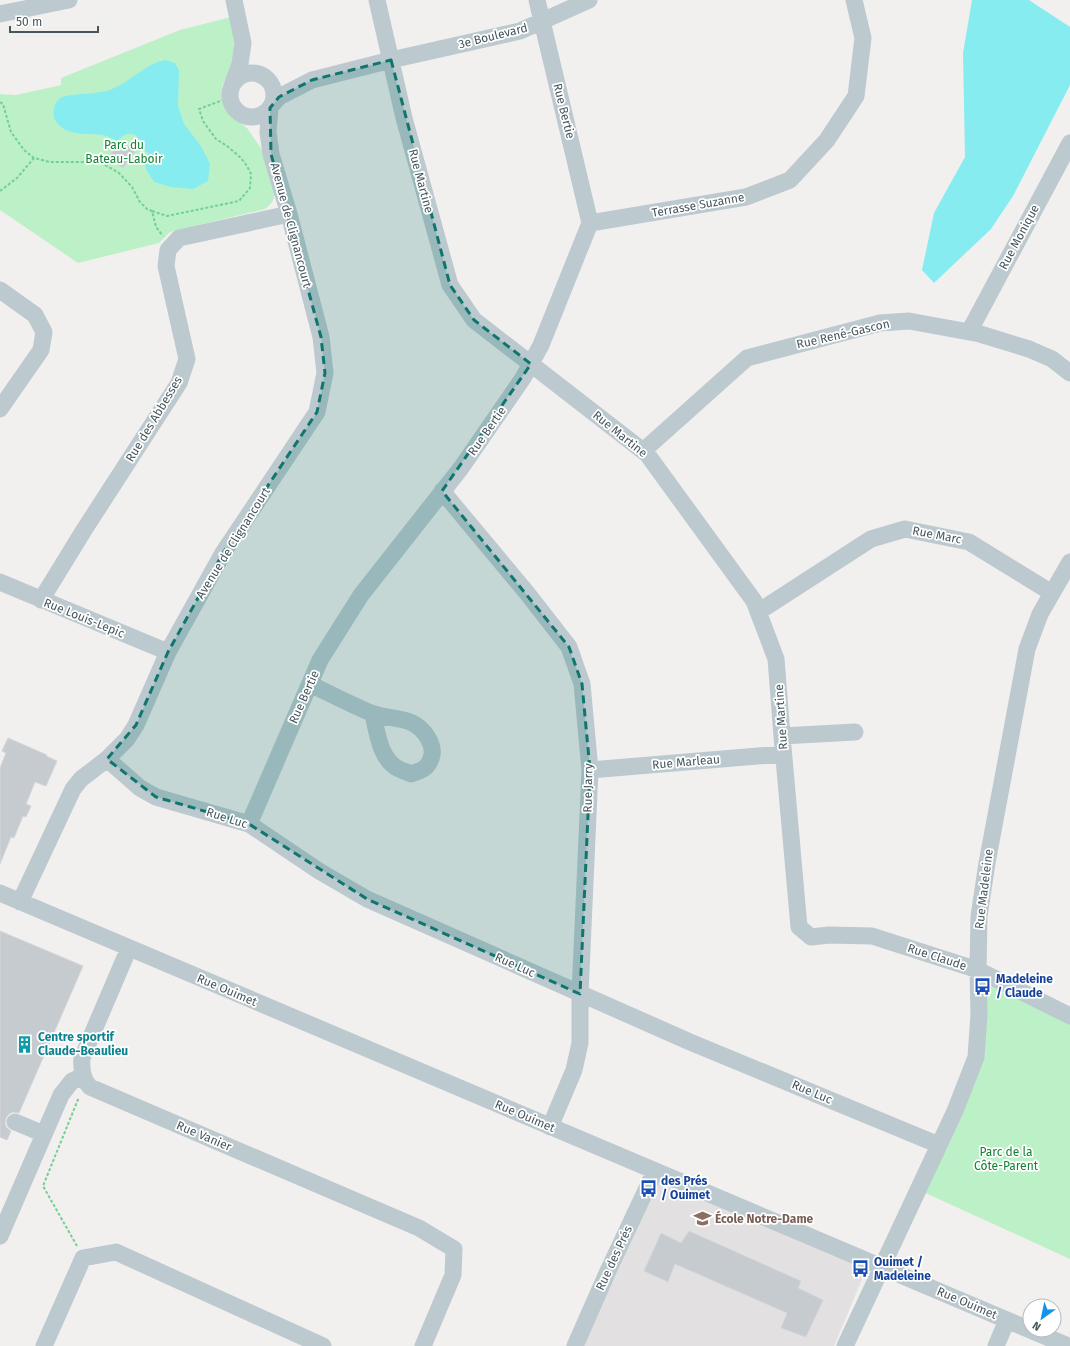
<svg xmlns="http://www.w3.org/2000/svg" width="1070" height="1346" font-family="'Fira Sans',sans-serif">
<rect width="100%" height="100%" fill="#f2efef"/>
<!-- education -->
<path fill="#e3e0e1" d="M 660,1173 L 868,1265 L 834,1346 L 584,1346 L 582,1345 Z"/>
<!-- green -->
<path fill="#bcf1c7" d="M 231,17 L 236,60 L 222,86 L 223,104 L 228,113 L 247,128 L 262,150 L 275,192 C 275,200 271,204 265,209 L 170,232 L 159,243 L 78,263 L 0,210 L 0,94 L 16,95 L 61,85 L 61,78 L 180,30 Z
M 978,971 L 1070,1021 L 1070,1259 L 921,1191 L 981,1057 Z"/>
<!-- water -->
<path fill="#87ecef" d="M 972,0 L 1029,0 L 1070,27 L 1070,85 L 1013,196 L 991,229 L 934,283 L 922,270 L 934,213 L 965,157 L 963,53 Z
M 165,60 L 175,63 L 179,70 L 178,106 L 184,124 L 201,146 L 210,164 L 208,181 L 193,189 L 171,187 L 154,182 L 147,171 L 143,161 L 149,154 L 138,145 L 139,140 L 137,136 C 128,131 124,135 117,141 C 113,139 108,136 103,135 C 87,133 69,137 57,123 C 51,116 53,104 60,98 C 68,93 99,95 112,89 C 130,82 145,64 165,60 Z"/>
<!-- building -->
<path fill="#c6cbcf" stroke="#d3d6db" d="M 120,140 L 135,151 L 123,168 L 108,158 Z
M 8,738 L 47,755 L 46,756 L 57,761 L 46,786 L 35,782 L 26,804 L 31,806 L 26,817 L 23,816 L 14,838 L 11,837 L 0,864 L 0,768 L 6,753 L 2,751 Z
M 0,931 L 83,966 L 19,1113 L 13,1112 L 9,1114 L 6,1118 L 5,1124 L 7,1128 L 11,1131 L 7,1140 L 0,1137 Z
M 689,1231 L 801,1281 L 798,1288 L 823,1300 L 806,1337 L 781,1328 L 787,1313 L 675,1264 L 668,1282 L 644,1271 L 661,1233 L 681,1243 Z"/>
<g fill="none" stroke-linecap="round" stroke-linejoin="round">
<!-- path -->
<path stroke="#72d091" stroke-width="2" stroke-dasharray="3 2" stroke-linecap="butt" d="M 0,102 L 3,104 L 11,132 L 24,150 L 34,158 L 50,162 L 100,162 L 119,173 L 132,187 L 140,202 L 147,209 L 152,211 L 156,227 L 163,236
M 0,191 L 17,178 L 34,158
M 152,211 L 167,216 L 239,201 L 250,188 L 251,174 L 247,166 L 241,158 L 227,146 L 216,139 L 203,121 L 199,109 L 223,100
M 77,1246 L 43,1186 L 79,1097"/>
<!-- minor -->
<path stroke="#bcc9cf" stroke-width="17" d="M 377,0 L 404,118 L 450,285 L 474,320 L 647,454 L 754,601 L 776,659 L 782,736 L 799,927 L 811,937 L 829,935 L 872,936 L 978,970 L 1070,1016
M 0,14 L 69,0
M230 95a22 22 0 1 1 44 0a22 22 0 1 1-44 0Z
M 233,83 L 240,64 L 243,43 L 234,0
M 272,105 L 279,97 L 312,80 L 391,60 L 520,31 L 589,0
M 590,223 L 746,197 L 790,180 L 827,140 L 856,96 L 863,38 L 854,0
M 0,290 L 35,315 L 44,332 L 41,350 L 0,409
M 969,332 L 1070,143
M 643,451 L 747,358 L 880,323 L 909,321 L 980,334 L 1029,349 L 1052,359 L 1070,373
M 442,491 L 527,593 L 569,647 L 582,684 L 590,770 L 580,994 L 580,1043 L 574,1070 L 550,1127
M 0,582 L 168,652
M 41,600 L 84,530 L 179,383 L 187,359 L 166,266 L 168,250 L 179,238 L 289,214
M 758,612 L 871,539 L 905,529 L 969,542 L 1052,593
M 310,684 C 330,694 350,704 371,713 C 392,721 414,714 428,738 C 431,743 433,749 432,755 C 429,768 423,770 411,774 C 407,772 403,771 399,769 C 380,760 377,732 373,714
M 782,736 L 855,732
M 107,759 L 140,788 L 156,797 L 249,824 L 319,871 L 367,899 L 690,1042 L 939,1145
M 590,770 L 783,754
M 249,824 L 320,660 L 361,595 L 461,468 L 523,378 L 541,345 L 590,223 L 537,0
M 0,893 L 1068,1346
M 20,902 L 73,789 L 81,779 L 107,759 L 127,739 L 136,725 L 168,652 L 223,553 L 317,412 L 325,373 L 321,337 L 289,214 L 271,154 L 268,132 L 270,108
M 129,948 L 82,1058 C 81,1069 82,1079 90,1087 L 419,1228 L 454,1249 L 453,1275 L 423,1346
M 15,1122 L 44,1134
M 0,1236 L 61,1095 L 72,1081 L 83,1076
M 44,1346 L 83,1258 L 116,1252 L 323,1346
M 575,1346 L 608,1271 L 655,1171
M 845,1346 L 955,1111 L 976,1057 L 979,1014 L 978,970 L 979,916 L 987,863 L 1027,649 L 1040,614 L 1070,562
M 996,1346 L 1007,1320"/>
</g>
<!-- marked area -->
<path fill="#0f766e" fill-opacity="0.2" stroke="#0f766e" stroke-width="3" stroke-dasharray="8 5" stroke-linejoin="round" d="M 391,60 L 450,285 L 474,320 L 531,364 L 442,491 L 569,647 L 582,684 L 590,770 L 580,994 L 367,899 L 249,824 L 156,797 L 107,759 L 136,725 L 168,652 L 223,553 L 317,412 L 325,373 L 321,337 L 271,154 L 270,108 L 279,97 L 312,80 Z"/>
<!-- icons -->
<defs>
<symbol id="bus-bare" viewBox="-9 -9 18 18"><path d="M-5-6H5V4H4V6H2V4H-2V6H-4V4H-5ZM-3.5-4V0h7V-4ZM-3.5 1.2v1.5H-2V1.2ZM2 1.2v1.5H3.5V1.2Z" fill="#1a4fb4" stroke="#fff" stroke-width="2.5" paint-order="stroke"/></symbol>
<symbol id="building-bare" viewBox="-9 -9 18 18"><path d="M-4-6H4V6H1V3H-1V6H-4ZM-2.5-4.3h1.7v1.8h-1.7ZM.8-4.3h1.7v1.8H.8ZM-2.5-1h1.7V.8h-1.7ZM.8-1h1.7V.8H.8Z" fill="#0f9aa8" stroke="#fff" stroke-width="2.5" paint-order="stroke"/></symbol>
<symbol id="school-bare" viewBox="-9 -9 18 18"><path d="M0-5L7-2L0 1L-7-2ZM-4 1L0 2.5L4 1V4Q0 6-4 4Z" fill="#8d6e63" stroke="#fff" stroke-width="2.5" paint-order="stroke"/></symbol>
</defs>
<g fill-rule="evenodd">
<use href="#bus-bare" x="970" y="974" width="25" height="25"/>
<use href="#building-bare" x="12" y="1032" width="25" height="25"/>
<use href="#bus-bare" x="636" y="1176" width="25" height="25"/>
<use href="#school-bare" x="690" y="1206" width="25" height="25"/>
<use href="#bus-bare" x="848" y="1256" width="25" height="25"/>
</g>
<g text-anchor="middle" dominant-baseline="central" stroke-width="3.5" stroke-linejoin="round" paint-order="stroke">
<!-- street labels -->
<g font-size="12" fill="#46565d" stroke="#fff">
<text transform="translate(493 36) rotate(-14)">3e Boulevard</text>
<text transform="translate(564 111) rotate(76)">Rue Bertie</text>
<text transform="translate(421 181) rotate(75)">Rue Martine</text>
<text transform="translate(698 205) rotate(-10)">Terrasse Suzanne</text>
<text transform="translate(291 225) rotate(75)">Avenue de Clignancourt</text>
<text transform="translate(1019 237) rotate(-62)">Rue Monique</text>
<text transform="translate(843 334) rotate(-13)">Rue René-Gascon</text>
<text transform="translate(154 419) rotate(-59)">Rue des Abbesses</text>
<text transform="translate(487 431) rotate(-55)">Rue Bertie</text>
<text transform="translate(620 434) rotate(39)">Rue Martine</text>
<text transform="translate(937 535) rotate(11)">Rue Marc</text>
<text transform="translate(233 543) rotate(-58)">Avenue de Clignancourt</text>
<text transform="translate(84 618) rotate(22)">Rue Louis-Lepic</text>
<text transform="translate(304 697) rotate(-66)">Rue Bertie</text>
<text transform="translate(781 717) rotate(-94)">Rue Martine</text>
<text transform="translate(686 762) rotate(-5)">Rue Marleau</text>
<text transform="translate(588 788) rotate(-89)">Rue Jarry</text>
<text transform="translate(227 818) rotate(18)">Rue Luc</text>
<text transform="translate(984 889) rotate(-83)">Rue Madeleine</text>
<text transform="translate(937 957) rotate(18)">Rue Claude</text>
<text transform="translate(515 965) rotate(24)">Rue Luc</text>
<text transform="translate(227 990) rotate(23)">Rue Ouimet</text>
<text transform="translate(812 1092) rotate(23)">Rue Luc</text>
<text transform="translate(525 1116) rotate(23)">Rue Ouimet</text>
<text transform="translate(204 1136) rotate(23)">Rue Vanier</text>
<text transform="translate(614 1258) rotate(-65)">Rue des Prés</text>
<text transform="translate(967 1303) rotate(23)">Rue Ouimet</text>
</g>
<!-- park labels -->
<g font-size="12" fill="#138237" stroke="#fff">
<text x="124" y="145">Parc du<tspan x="124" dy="14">Bateau-Laboir</tspan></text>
<text x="1006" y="1152">Parc de la<tspan x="1006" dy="14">Côte-Parent</tspan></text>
</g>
<!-- transit labels -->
<g font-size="12" font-weight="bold" fill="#164399" stroke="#fff" text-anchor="start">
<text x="996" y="979">Madeleine<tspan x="996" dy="14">/ Claude</tspan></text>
<text x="661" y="1181">des Prés<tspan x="661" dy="14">/ Ouimet</tspan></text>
<text x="874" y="1262">Ouimet /<tspan x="874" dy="14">Madeleine</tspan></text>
</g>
<!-- culture labels -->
<g font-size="12" font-weight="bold" fill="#0d838f" stroke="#fff" text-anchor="start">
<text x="38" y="1037">Centre sportif<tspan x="38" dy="14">Claude-Beaulieu</tspan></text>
</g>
<!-- education labels -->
<g font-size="12" font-weight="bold" fill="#785e54" stroke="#fff" text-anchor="start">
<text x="715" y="1219">École Notre-Dame</text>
</g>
</g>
<!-- north arrow -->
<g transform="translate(1042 1318) rotate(213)"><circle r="19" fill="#ffffff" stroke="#b5bbbe"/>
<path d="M0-3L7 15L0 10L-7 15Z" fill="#1295e9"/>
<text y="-6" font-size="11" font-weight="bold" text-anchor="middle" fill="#46565d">N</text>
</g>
<!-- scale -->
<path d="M10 26v6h88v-6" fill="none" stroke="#46565d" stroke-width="2"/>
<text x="16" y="26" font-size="12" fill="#46565d" stroke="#ffffff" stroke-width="3" paint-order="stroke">50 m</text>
</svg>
